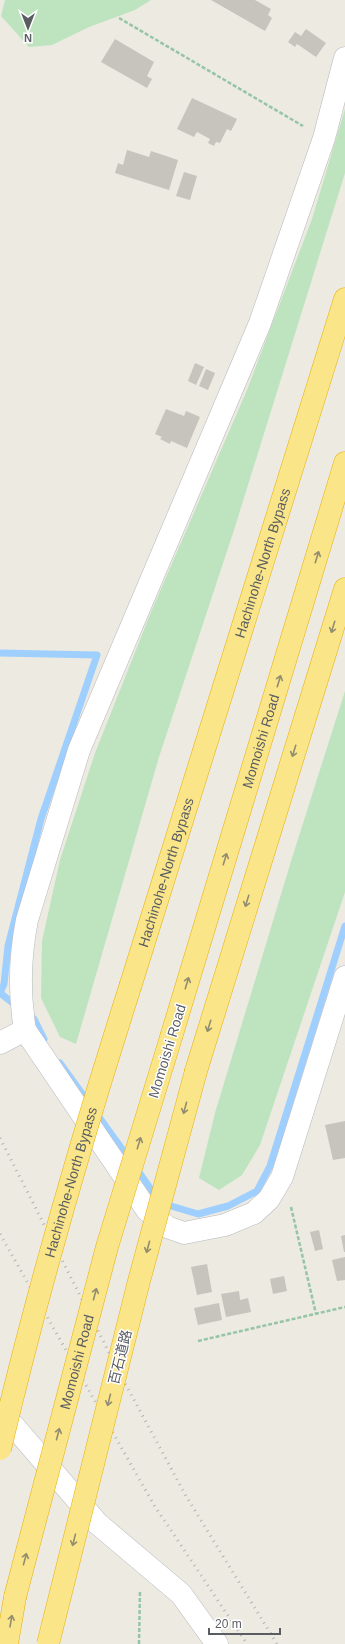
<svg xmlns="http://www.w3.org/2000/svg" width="345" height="1644" font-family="Helvetica,'Noto Sans JP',sans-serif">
<rect width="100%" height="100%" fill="#eceae1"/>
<!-- green -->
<path fill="#bde4bf" d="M 5,0 L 151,0 L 135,10 L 89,27 L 52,45 L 29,47 L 1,16 Z
M 345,109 L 345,173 L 234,530 L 159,757 L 76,1044 L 60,1037 L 41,998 L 42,941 L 60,860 L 95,753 L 151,612 L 247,390 L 312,219 Z
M 345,691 L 345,892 L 260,1145 L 242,1175 L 219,1190 L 199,1178 L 215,1113 L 292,858 Z"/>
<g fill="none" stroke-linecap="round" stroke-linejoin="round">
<!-- stream -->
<path stroke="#9fcffe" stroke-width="7" d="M 0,653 L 97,655 L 41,819 L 8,946 L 4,984 L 0,993 L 18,1007
M 30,1016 L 34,1019 L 44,1039
M 60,1063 L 130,1160
M 136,1168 L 157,1198 L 171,1206 L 198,1214 L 228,1206 L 257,1191 L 270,1166 L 345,926"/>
</g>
<!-- building -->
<path fill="#c7c4be" d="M 211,0 L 255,0 L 271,9 L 268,15 L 272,18 L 265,31 Z
M 306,29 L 326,43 L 316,57 L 297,44 L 295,47 L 288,42 L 295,32 L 301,36 Z
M 115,39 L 154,62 L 147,76 L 152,79 L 147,88 L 101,62 Z
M 192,98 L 237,119 L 231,131 L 227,129 L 220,143 L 216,142 L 214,146 L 208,143 L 210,139 L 197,132 L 194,137 L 177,129 Z
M 127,150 L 149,157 L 151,151 L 178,160 L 169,190 L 115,173 L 118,163 L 123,165 Z
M 184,172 L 197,176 L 190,200 L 176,196 Z
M 195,363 L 204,367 L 196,385 L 188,381 Z
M 206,369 L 215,373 L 208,390 L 199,386 Z
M 166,409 L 184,416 L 186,411 L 200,417 L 187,448 L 171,441 L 170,444 L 160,439 L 162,437 L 155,434 Z
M 345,1121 L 345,1158 L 333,1160 L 325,1125 Z
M 319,1230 L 323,1249 L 315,1251 L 310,1232 Z
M 345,1235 L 345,1252 L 344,1252 L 341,1236 Z
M 345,1257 L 345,1280 L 337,1281 L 332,1260 Z
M 207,1264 L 212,1292 L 197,1295 L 191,1267 Z
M 284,1276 L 287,1291 L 273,1294 L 270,1279 Z
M 239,1291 L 240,1300 L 248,1298 L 251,1312 L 226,1317 L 221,1294 Z
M 219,1303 L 222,1320 L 198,1325 L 194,1308 Z"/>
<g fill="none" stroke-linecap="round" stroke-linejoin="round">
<defs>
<path id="street" d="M 345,58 L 324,138 L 260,323 L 79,750 L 27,920 C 20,955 19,994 25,1030 L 147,1210 L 167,1227 L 184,1233 L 225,1225 L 254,1213 L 269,1199 L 282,1177 L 345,977
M 0,1043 L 25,1030
M 0,1410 L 97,1523 L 181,1594 L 217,1644"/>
<g id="highway">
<path id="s1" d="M 131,984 L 345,299"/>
<path id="s2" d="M 172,1034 L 345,463"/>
<path d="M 196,1071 L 345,589"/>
<path d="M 7,1644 L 15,1597"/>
</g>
</defs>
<!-- street casing -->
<use href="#street" stroke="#b6b8bd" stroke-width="23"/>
<!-- highway casing -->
<use href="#highway" stroke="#eaaf03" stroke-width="23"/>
<!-- path -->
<path stroke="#96c5a6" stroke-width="2.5" stroke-dasharray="4 2" stroke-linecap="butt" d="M 119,18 L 303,126
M 291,1207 L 316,1314
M 198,1341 L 345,1307
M 139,1644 L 140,1590"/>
<!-- street -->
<use href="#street" stroke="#fff" stroke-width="22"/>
<!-- highway -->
<use href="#highway" stroke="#fbe589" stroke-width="22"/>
<!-- rail -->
<path stroke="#b2b3b3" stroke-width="3" stroke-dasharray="1 5" stroke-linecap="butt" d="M 0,1138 L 120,1374 L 186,1496 L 277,1644
M 0,1234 L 154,1505 L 247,1644"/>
<defs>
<g id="highway-bridge">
<path id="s3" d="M 0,1449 C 37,1293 82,1137 131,984"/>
<path id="s4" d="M 15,1597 L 107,1247 L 172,1034"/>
<path d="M 48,1644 L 139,1281 L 196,1071"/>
</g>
</defs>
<!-- highway-bridge casing -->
<use href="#highway-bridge" stroke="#eaaf03" stroke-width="23" stroke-linecap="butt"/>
<!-- highway-bridge -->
<use href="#highway-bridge" stroke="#fbe589" stroke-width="22"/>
</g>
<!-- one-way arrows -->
<defs><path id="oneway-shaft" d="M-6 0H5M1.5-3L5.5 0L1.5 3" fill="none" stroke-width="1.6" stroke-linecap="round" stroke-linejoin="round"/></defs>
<g stroke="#928d70">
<use href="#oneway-shaft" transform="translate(317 557) rotate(-73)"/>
<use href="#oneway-shaft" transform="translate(333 627) rotate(107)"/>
<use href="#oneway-shaft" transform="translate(279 681) rotate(-73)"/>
<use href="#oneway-shaft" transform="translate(294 751) rotate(107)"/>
<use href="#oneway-shaft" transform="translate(225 859) rotate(-73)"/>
<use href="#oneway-shaft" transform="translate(247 901) rotate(107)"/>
<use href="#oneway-shaft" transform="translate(187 983) rotate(-73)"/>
<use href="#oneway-shaft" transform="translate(209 1026) rotate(107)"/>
<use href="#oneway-shaft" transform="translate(185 1108) rotate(105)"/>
<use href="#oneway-shaft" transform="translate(139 1143) rotate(-73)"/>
<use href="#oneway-shaft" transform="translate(148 1247) rotate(105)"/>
<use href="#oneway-shaft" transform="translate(95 1294) rotate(-75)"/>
<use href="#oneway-shaft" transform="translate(109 1400) rotate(104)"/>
<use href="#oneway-shaft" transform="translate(58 1434) rotate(-75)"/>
<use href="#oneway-shaft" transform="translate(74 1540) rotate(104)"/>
<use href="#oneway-shaft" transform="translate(25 1559) rotate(-75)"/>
<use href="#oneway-shaft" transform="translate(11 1621) rotate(-80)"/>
</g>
<g text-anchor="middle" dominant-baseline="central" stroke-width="3" stroke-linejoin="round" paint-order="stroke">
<!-- street labels -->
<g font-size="14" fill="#595d62" stroke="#fff">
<text stroke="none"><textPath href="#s1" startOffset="441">Hachinohe-North Bypass</textPath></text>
<text stroke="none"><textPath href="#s2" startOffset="306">Momoishi Road</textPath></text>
<text stroke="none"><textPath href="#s1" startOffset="117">Hachinohe-North Bypass</textPath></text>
<text transform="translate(167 1051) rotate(-73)">Momoishi Road</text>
<text stroke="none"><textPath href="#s3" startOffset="276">Hachinohe-North Bypass</textPath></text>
<text transform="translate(120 1357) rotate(-76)">百石道路</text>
<text stroke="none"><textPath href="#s4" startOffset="243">Momoishi Road</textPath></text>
</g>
</g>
<!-- north arrow -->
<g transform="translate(28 28) rotate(180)" stroke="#ffffff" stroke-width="3" paint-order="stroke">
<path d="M0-3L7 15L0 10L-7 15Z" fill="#595d62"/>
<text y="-6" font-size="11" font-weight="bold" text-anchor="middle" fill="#595d62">N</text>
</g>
<!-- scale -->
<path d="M209 1628v6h71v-6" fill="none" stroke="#595d62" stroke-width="2"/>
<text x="215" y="1628" font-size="12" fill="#595d62" stroke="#ffffff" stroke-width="3" paint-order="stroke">20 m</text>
</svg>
